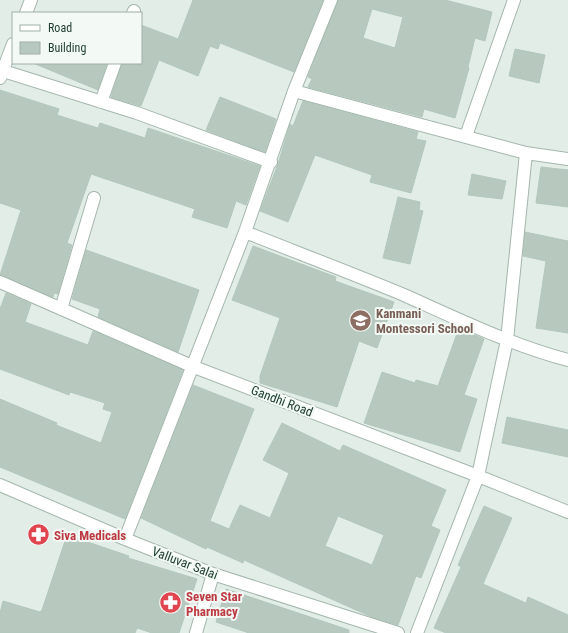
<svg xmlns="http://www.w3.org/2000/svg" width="568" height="633" font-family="'Roboto Condensed',sans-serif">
<rect width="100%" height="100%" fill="#e2ede7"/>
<!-- building -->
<path fill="#b7c8bf" stroke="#b3c8bd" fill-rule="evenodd" d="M 193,0 L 323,0 L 294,72 L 220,43 L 218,49 L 210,46 L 198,76 L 159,60 L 141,106 L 111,97 L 122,63 L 141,63 L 141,25 L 178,39 Z
M 338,0 L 445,0 L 492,12 L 485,41 L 475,38 L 468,67 L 469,68 L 455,118 L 424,109 L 422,117 L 308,87 L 312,79 L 308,77 ZM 372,9 L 403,17 L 395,48 L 363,38 Z
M 515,49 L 545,55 L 539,83 L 509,76 Z
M 33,63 L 107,63 L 98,90 Z
M 0,90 L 59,109 L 57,115 L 98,128 L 100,123 L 145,138 L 148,128 L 260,166 L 246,205 L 236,201 L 227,228 L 192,217 L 195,209 L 91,174 L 67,243 L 72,245 L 58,294 L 54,293 L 53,297 L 48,295 L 0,275 L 21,210 L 0,203 Z
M 220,97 L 276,119 L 265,152 L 206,130 Z
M 303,101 L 418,132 L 416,139 L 426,141 L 411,193 L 370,182 L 372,175 L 315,155 L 288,222 L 260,211 L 278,164 L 290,124 L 293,126 Z
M 541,167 L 568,170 L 568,207 L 536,203 Z
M 472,174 L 506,181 L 502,199 L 468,195 Z
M 398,197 L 420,202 L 419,210 L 423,211 L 410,264 L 383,258 Z
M 525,232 L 568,241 L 568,333 L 536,328 L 546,261 L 523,256 Z
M 253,246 L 336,277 L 335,281 L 394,302 L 377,348 L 359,341 L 337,407 L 260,383 L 260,376 L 280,318 L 232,300 Z
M 86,250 L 199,290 L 178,352 L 98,317 L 100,309 L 72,299 Z
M 6,293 L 31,304 L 25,322 L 88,345 L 93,331 L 183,370 L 125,519 L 0,467 L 0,399 L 57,423 L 56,425 L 101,443 L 112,412 L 103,409 L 105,403 L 70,392 L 69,395 L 0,369 L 0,309 Z
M 459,328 L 484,339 L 464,395 L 477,399 L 460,452 L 364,423 L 382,372 L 415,383 L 416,380 L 438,386 Z
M 193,385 L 254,409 L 210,521 L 229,529 L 240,505 L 270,518 L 289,473 L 263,460 L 282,423 L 340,451 L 343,445 L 446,490 L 431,526 L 440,530 L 421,578 L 416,576 L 398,625 L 374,618 L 244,560 L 243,563 L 207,547 L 206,549 L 141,518 ZM 338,516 L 384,535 L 372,565 L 325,546 Z
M 507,417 L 568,430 L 568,457 L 502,443 Z
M 484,506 L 512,518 L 483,584 L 526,603 L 528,597 L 568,615 L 568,633 L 446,633 L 434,628 L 461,567 L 458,565 Z
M 67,535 L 129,556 L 128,558 L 197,579 L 179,633 L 152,633 L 137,628 L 135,633 L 0,633 L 0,613 L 3,601 L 40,612 L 42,610 Z
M 226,589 L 349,630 L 349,633 L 249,633 L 216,622 Z"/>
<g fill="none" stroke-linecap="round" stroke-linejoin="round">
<defs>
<path id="street" d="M 26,13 L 31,0
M 133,13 L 134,11
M 0,70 L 137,113 L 271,162
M 0,78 L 13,44
M 294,91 L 526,153 L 568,159
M 101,102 L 115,63
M 466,136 L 514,0
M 245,232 C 298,253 351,273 404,295 C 458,319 511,345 568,360
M 0,282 L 194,367 L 478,476 L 568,512
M 61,309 L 94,198
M 0,485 L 125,539 L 213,574 L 398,633
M 125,539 L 245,232 L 294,91 L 331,0
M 196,633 L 213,574
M 417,633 L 478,476 L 507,340 L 526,153"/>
</defs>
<!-- street casing -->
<use href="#street" stroke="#a4b6ad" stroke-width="14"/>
<!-- street -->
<use href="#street" stroke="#fff" stroke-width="12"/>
</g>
<!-- icons -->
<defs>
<symbol id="school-disc" viewBox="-11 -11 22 22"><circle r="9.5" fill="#8d6e63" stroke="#f3f9f5"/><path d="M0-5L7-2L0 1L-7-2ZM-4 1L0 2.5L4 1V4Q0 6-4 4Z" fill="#fff"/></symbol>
<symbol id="pharmacy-disc" viewBox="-11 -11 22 22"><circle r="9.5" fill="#e0444e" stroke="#f3f9f5"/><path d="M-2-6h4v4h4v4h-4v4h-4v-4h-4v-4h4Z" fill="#fff"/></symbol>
</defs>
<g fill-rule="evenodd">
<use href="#school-disc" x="348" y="308" width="25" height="25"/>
<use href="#pharmacy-disc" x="26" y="522" width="25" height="25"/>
<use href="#pharmacy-disc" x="158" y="590" width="25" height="25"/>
</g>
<g text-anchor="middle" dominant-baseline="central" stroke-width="4" stroke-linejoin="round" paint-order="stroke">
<!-- education labels -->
<g font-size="13" font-weight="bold" fill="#785e54" stroke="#f3f9f5" text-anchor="start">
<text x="376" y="313">Kanmani<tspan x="376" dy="15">Montessori School</tspan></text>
</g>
<!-- street labels -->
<g font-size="13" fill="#204033" stroke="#f3f9f5">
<text transform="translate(282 401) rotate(21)">Gandhi Road</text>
<text transform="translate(185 563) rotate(21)">Valluvar Salai</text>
</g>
<!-- health labels -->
<g font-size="13" font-weight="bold" fill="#be3a42" stroke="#f3f9f5" text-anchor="start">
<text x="54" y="535">Siva Medicals</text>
<text x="186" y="596">Seven Star<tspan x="186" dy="15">Pharmacy</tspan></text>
</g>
</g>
<!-- legend -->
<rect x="12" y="12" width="130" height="52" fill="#f3f9f5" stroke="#9fafa7"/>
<rect x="20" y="25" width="20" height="6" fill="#ffffff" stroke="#9fafa7"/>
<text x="48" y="32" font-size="12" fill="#204033">Road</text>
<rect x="20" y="42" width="20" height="12" fill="#b7c8bf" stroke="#9fafa7"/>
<text x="48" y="52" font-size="12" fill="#204033">Building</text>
</svg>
